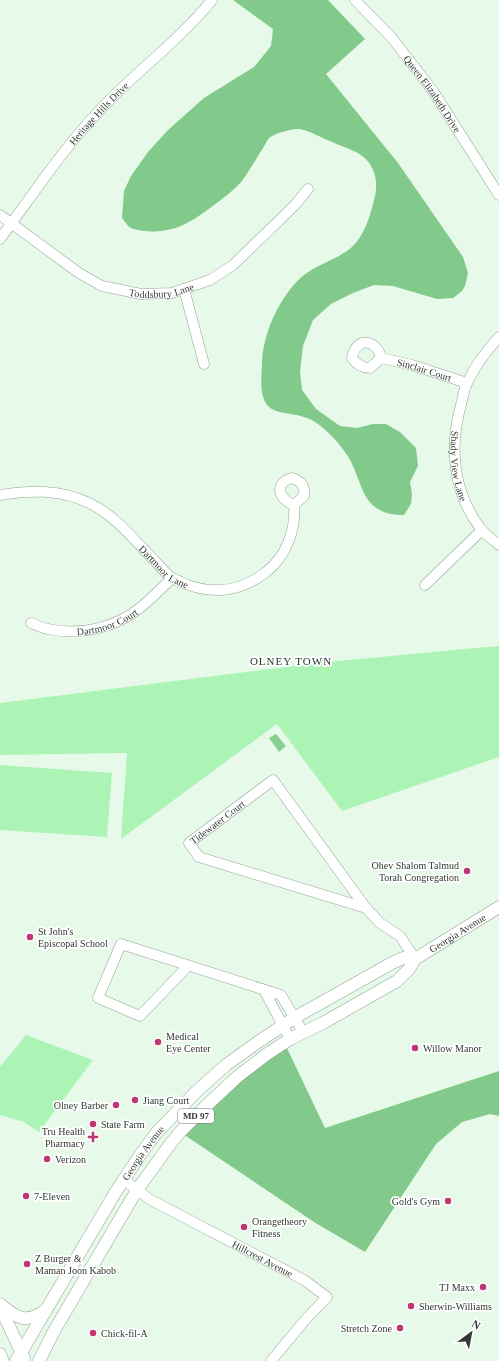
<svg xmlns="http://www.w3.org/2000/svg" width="499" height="1361" font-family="Georgia,serif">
<rect width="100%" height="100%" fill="#e7fae9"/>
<!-- green -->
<path fill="#acf4b5" d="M 499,646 L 499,757 L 342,811 L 277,724 L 121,839 L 127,753 L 0,755 L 0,703 L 318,663 L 464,649 Z
M 0,765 L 112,773 L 107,837 L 0,830 Z
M 26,1035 L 93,1060 L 39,1132 L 24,1122 L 0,1115 L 0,1067 Z"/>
<!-- forest -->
<path fill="#82c98c" d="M 233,0 L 328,0 L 365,39 L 326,74 L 398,163 L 463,257 L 468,273 L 465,286 L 462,291 L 453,298 L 437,299 L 393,286 L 374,285 L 353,293 L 331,304 L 313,320 L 303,346 L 300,371 L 302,390 L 316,409 L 340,426 L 357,428 L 373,424 L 386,424 L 400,432 L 416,448 L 418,466 L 410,482 L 412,494 L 411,504 L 404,515 C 357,515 365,479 345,452 C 336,439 319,421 304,417 C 291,412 272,415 265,402 C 259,390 262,375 262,363 C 263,336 275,308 292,287 C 308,267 327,264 347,251 C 362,241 369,220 373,204 C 377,191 378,178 371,166 C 364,152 345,148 332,142 C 324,139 306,129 299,129 C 293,128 273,134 269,138 C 267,140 265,145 263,148 C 256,159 250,170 242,181 C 235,189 227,195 218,202 C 194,220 177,234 144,231 C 139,230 134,230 129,227 C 126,224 124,220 122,218 L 124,191 L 131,176 L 148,152 L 168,130 L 204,98 L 254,67 L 271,46 L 273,29 Z
M 284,1042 L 325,1128 L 499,1071 L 499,1116 L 490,1114 L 462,1122 L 436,1144 L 365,1252 L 314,1222 L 180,1132 Z"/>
<!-- water -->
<path fill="#88d092" d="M 276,734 L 286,746 L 279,752 L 269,738 Z"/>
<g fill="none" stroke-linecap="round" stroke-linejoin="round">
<defs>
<g id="minor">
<path id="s1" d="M 355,0 L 392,38 L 433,91 L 499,195"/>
<path id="s2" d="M 0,215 L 79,273 L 102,286 L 141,294 L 172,293 L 210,280 L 233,265 L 295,205 L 308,189"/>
<path id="s3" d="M 0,239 C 32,196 62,150 99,111 C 135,72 178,42 212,0"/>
<path d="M 184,289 L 204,364"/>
<path id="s4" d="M 499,337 C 487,350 476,365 468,381 C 464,388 463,397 461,405 C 449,447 453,493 481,529 C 486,535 493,540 499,545"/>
<path id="s5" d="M 381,358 C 377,339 356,336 352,358 C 357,365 362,368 370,368 L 381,358 L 412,365 L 467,383"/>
<path d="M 292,478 C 301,481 305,485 304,496 L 294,505 C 279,500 273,483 292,478 Z"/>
<path id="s6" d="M 0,495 C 31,490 60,489 89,503 C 115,515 135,541 155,561 C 160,566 166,574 172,578 C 175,580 180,581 183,583 C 212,595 241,592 266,572 C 286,557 296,530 294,505"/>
<path d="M 425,585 L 482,530"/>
<path id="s7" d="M 31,623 C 36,625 42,628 48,629 C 79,636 116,628 141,607 C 152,598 162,588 172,578"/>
<path id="s8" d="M 366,908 L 199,857 L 189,843 L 273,780 L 366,908 L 380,923 L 400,936 L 415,959"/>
<path d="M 188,966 L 140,1016 L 98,998 L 121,944 L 281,995 L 303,1032"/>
<path d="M 264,990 L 290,1039"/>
<path id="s9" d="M 123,1179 L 149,1199 L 304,1280 L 327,1297 L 306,1319 L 271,1361"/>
</g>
<g id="major">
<path d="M 0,1304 C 16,1318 26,1324 44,1311"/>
<path d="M 0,1307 L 24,1358"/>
<path d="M 0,1354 L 3,1361"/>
<path id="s10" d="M 16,1361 L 115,1193 L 140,1155 L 157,1132 L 197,1091 L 226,1065 L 258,1042 L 294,1018 L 392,963 L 403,958 L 415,959"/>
<path id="s11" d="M 39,1361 L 54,1331 L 137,1190 L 171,1143 L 180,1132 L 206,1106 L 237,1077 L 267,1054 L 290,1039 L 323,1023 L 397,981 L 409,969 L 415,959 L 499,907"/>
</g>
</defs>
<!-- minor casing -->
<use href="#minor" stroke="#92a394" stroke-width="11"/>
<!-- major casing -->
<use href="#major" stroke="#92a394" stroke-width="13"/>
<!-- minor -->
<use href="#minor" stroke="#fff" stroke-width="10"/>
<!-- major -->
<use href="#major" stroke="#fff" stroke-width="12"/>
</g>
<!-- markers -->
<g fill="#bf3673" stroke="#fff" stroke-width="1.5">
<circle cx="467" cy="871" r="4"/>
<circle cx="30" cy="937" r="4"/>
<circle cx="158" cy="1042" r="4"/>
<circle cx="415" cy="1048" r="4"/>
<circle cx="135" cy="1100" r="4"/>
<circle cx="116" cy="1105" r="4"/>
<circle cx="93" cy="1124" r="4"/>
<path d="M91 1131h4v4h4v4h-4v4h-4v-4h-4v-4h4z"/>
<circle cx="47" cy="1159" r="4"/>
<circle cx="26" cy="1196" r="4"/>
<circle cx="448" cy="1201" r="4"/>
<circle cx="244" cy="1227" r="4"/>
<circle cx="27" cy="1264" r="4"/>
<circle cx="483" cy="1287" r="4"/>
<circle cx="411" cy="1306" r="4"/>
<circle cx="400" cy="1328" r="4"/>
<circle cx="93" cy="1333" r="4"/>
</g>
<g text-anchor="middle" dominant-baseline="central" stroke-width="3.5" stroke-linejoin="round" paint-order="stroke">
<!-- shield labels -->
<rect fill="#fff" stroke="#6f7470" stroke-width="1" x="178" y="1109" width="36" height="14" rx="3"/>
<g font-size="9" font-weight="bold" fill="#313832">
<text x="196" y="1116">MD 97</text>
</g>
<!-- street labels -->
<g font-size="10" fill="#313832" stroke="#fff">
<text stroke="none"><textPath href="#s1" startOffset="122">Queen Elizabeth Drive</textPath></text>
<text stroke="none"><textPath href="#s3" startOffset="160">Heritage Hills Drive</textPath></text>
<text stroke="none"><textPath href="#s2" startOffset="185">Toddsbury Lane</textPath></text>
<text stroke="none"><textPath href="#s5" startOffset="127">Sinclair Court</textPath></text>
<text stroke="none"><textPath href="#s4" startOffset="141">Shady View Lane</textPath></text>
<text stroke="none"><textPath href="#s6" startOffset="190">Dartmoor Lane</textPath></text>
<text stroke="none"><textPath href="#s7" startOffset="79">Dartmoor Court</textPath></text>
<text stroke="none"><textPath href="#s8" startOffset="227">Tidewater Court</textPath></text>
<text stroke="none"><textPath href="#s11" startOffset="614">Georgia Avenue</textPath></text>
<text stroke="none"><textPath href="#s10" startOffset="244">Georgia Avenue</textPath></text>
<text stroke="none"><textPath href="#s9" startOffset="161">Hillcrest Avenue</textPath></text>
</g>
<!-- poi labels -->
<g font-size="10" fill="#313832" stroke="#fff" text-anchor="start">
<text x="459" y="865" text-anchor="end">Ohev Shalom Talmud<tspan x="459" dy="12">Torah Congregation</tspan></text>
<text x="38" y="931">St John's<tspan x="38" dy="12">Episcopal School</tspan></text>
<text x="166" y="1036">Medical<tspan x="166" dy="12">Eye Center</tspan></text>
<text x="423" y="1048">Willow Manor</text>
<text x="143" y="1100">Jiang Court</text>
<text x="108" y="1105" text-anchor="end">Olney Barber</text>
<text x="101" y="1124">State Farm</text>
<text x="85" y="1131" text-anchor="end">Tru Health<tspan x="85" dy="12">Pharmacy</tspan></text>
<text x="55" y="1159">Verizon</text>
<text x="34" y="1196">7-Eleven</text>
<text x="440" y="1201" text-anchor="end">Gold's Gym</text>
<text x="252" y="1221">Orangetheory<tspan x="252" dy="12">Fitness</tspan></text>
<text x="35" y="1258">Z Burger &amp;<tspan x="35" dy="12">Maman Joon Kabob</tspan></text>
<text x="475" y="1287" text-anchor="end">TJ Maxx</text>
<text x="419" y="1306">Sherwin-Williams</text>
<text x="392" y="1328" text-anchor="end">Stretch Zone</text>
<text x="101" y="1333">Chick-fil-A</text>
</g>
<!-- neighbourhood labels -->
<g font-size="11" letter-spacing="1" fill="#253326" stroke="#fff">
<text x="291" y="661">OLNEY TOWN</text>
</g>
</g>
<!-- north arrow -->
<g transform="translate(471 1333) rotate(32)" stroke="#ffffff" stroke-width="3" paint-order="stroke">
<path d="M0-3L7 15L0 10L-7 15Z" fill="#313832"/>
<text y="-6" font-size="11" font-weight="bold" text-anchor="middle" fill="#313832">N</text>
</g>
</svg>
